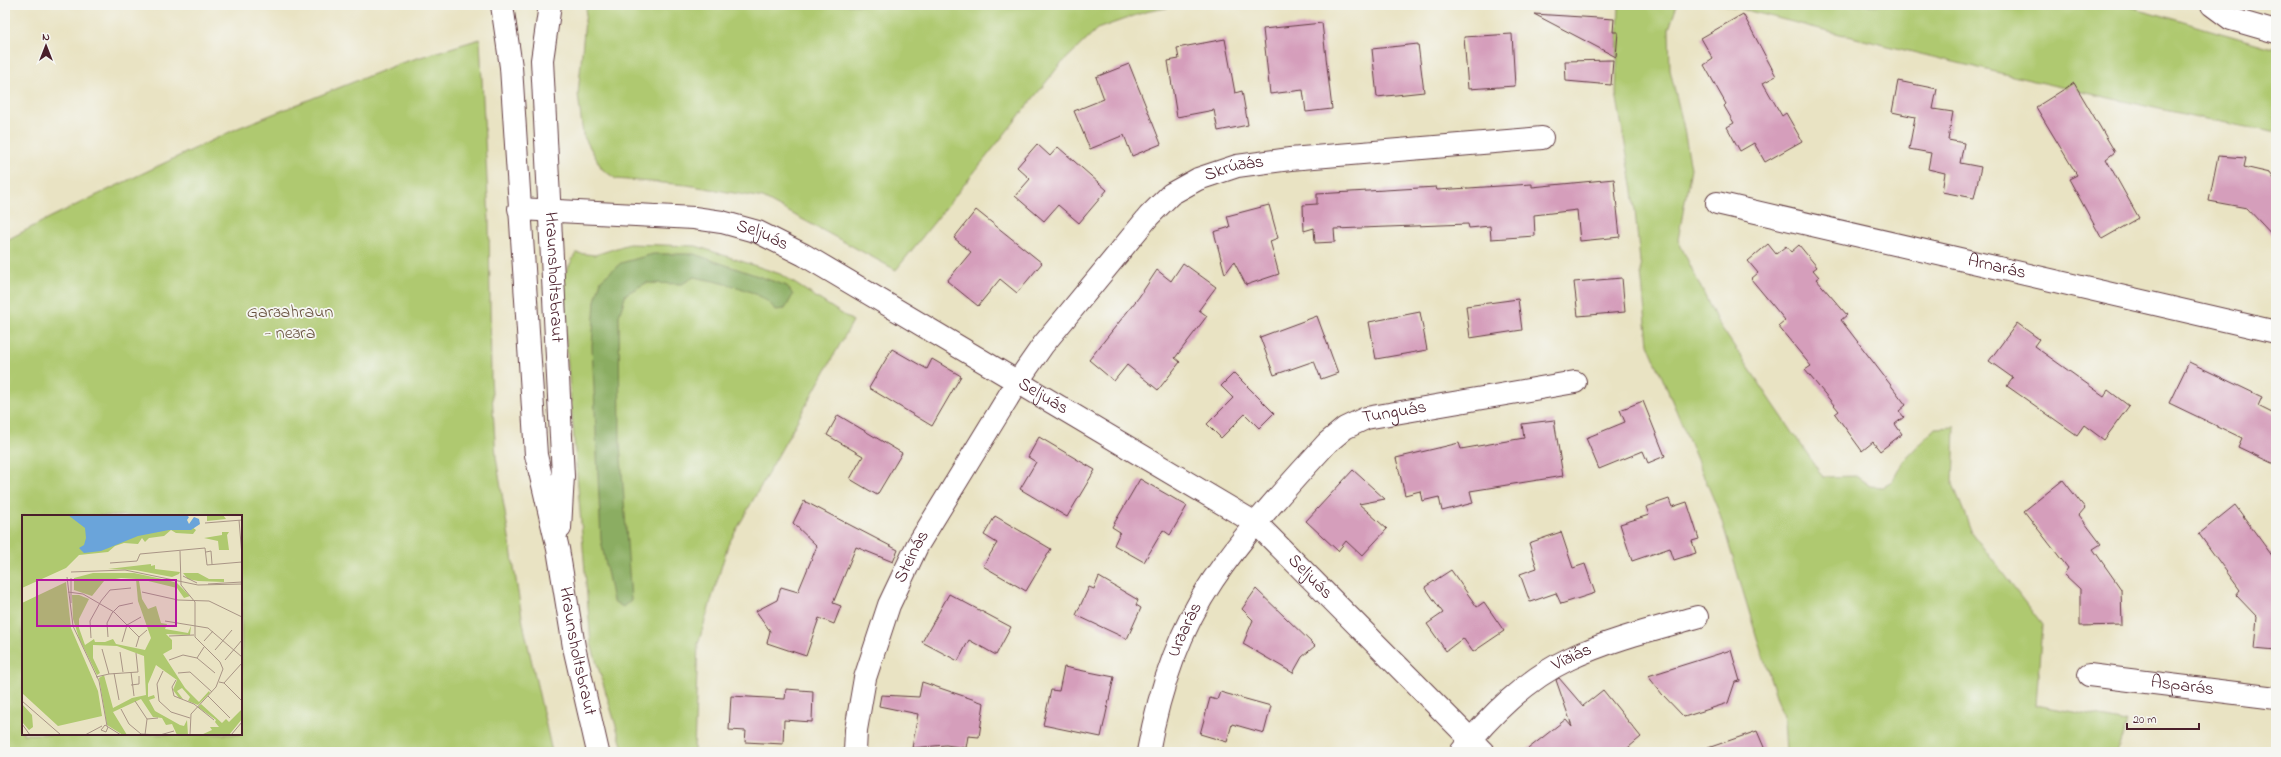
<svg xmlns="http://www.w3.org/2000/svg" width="2281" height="757" font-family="'Indie Flower',sans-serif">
<rect width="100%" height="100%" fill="#f6f6f2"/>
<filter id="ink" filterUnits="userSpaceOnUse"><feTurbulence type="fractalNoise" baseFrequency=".025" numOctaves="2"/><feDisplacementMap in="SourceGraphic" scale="8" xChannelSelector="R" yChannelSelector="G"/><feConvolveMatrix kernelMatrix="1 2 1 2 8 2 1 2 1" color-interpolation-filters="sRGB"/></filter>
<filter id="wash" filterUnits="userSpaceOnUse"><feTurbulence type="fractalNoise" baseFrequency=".012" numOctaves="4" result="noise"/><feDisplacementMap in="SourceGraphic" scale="16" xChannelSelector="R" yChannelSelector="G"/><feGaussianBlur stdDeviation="0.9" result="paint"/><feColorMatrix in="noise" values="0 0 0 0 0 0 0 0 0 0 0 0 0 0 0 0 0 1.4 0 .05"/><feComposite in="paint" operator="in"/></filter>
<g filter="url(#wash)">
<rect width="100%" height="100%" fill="#e9e3c3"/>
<!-- green -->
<path fill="#afc96f" stroke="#7c744d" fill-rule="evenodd" d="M 589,5 L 1183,5 L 1145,12 L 1097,29 L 1059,66 L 896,270 L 763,198 L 687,185 L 616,179 L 602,169 L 583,135 L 578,94 L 586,10 Z
M 1619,5 L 1677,5 L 1669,29 L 1670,70 L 1683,124 L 1691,168 L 1678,240 L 1717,321 L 1823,477 L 1856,476 L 1870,486 L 1883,487 L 1892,482 L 1903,461 L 1935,428 L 1955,427 L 1953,484 L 1972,533 L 2042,625 L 2036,705 L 2127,722 L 2117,752 L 1786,752 L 1784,720 L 1757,638 L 1719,512 L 1648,344 L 1633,190 L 1616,93 Z
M 1726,5 L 2125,5 L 2276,49 L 2276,133 C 2092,97 1908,52 1726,5 Z
M 480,39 L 489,220 L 491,377 L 496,457 L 523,623 L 552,752 L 5,752 L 5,241 L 53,216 L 238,128 L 401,63 ZM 23,516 L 241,516 L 241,734 L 23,734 Z
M 629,244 L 696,246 L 780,274 L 853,321 L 728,545 L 698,644 L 694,752 L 624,752 L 591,644 L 561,281 L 576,253 L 595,255 Z"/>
<!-- forest -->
<path fill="#8bad62" stroke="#6a6646" d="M 653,254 L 694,254 L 787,286 L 793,295 L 785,309 L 775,310 C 763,289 717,282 694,277 L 682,284 L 646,283 L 626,294 L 619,316 L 620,443 L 631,600 L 623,607 L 613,601 L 601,540 L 592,346 L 595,301 L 601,280 L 621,263 Z"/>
<g id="blocks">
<!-- building -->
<path fill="#d59ebb" d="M 1534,14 L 1614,19 L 1613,32 L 1618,32 L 1616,57 Z
M 1743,14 L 1776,76 L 1763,83 L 1782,116 L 1786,113 L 1802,141 L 1765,162 L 1754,143 L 1740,151 L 1727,127 L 1734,123 L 1724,106 L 1726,104 L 1704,65 L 1713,59 L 1701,38 Z
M 1322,23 L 1332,109 L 1306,112 L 1303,90 L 1270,94 L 1263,29 Z
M 1512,34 L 1515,86 L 1468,89 L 1464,37 Z
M 1225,39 L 1235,93 L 1242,91 L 1248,125 L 1218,131 L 1214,110 L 1177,117 L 1168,61 L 1179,59 L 1177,48 Z
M 1418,44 L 1424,92 L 1377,97 L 1372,49 Z
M 1613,60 L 1611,85 L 1566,81 L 1565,61 Z
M 1129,64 L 1161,144 L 1132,156 L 1124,135 L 1090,149 L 1074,111 L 1104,99 L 1096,77 Z
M 1898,81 L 1937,89 L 1933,109 L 1953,112 L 1948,140 L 1964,143 L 1960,163 L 1981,167 L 1974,198 L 1942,192 L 1945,173 L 1928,169 L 1931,153 L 1909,149 L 1915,117 L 1892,112 Z
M 2074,83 L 2115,152 L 2106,159 L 2139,218 L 2102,239 L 2069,179 L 2077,175 L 2036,107 Z
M 1037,144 L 1050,156 L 1058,147 L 1107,190 L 1079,223 L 1058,205 L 1044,221 L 1015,196 L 1030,179 L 1017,167 Z
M 2218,156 L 2246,158 L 2244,167 L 2270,173 L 2276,182 L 2276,239 L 2247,208 L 2209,201 Z
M 1614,179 L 1620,237 L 1580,241 L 1577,210 L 1534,215 L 1535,236 L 1491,239 L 1490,226 L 1469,228 L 1468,224 L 1334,229 L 1335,242 L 1315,243 L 1314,228 L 1304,231 L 1303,205 L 1317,204 L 1317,194 L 1436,187 L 1437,190 L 1532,184 L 1532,187 Z
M 1269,205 L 1278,238 L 1270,241 L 1279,274 L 1246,285 L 1234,262 L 1225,274 L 1214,232 L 1230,227 L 1227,216 Z
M 976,210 L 1042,263 L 1017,293 L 1000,279 L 978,306 L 947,281 L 971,252 L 954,238 Z
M 1768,244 L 1776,254 L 1786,246 L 1791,252 L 1799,245 L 1817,267 L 1813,270 L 1819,277 L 1816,279 L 1847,315 L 1841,320 L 1906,405 L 1899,411 L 1904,417 L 1895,424 L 1902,434 L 1880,451 L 1873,442 L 1862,451 L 1835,414 L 1839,411 L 1805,370 L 1811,366 L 1778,326 L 1785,320 L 1751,279 L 1758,273 L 1748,261 Z
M 1183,263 L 1216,287 L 1199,310 L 1207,316 L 1175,358 L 1180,362 L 1158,390 L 1127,365 L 1114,381 L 1089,360 L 1139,297 L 1157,270 L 1171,281 Z
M 1622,278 L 1625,312 L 1578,316 L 1574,282 Z
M 1518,299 L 1522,330 L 1470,338 L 1466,306 Z
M 1420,312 L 1427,350 L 1376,359 L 1369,322 Z
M 1317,316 L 1338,373 L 1321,379 L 1314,361 L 1274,375 L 1260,337 Z
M 2017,323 L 2039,339 L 2034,346 L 2104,396 L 2108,390 L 2129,406 L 2104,440 L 2084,425 L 2077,435 L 2007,386 L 2013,378 L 1989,361 Z
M 892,349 L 927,369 L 932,359 L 961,376 L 932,426 L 869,388 Z
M 2189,362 L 2262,397 L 2258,406 L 2276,415 L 2276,465 L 2238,447 L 2242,438 L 2169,403 Z
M 1234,373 L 1274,413 L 1259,428 L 1245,414 L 1221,438 L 1207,424 L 1233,398 L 1221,386 Z
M 1643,401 L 1665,456 L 1648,463 L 1643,451 L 1599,469 L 1586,438 L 1625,422 L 1620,410 Z
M 838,415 L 902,453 L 877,495 L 850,479 L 863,456 L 827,435 Z
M 1554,420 L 1563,476 L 1470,491 L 1473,503 L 1442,511 L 1439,497 L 1422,501 L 1420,491 L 1405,495 L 1396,458 L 1459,443 L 1461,449 L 1524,438 L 1522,424 Z
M 1039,437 L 1095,470 L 1067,517 L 1020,489 L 1036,462 L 1028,457 Z
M 1353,470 L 1385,499 L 1359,504 L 1387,529 L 1362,556 L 1346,541 L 1338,551 L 1306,521 Z
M 1140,479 L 1187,506 L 1170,535 L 1163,530 L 1144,562 L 1114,545 L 1120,532 L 1112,527 Z
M 2063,480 L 2085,508 L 2079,515 L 2101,544 L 2093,549 L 2121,589 L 2122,625 L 2080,626 L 2080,589 L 2064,574 L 2068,568 L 2024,511 Z
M 1669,499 L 1672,507 L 1687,502 L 1699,539 L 1692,541 L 1696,553 L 1674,560 L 1670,548 L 1632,561 L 1620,524 L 1649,515 L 1646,507 Z
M 804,501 L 898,550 L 893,562 L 856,547 L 833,603 L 841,606 L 834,624 L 819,618 L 806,656 L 767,643 L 770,631 L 756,611 L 777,600 L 781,587 L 798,592 L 817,546 L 793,523 Z
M 2235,505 L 2276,561 L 2276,651 L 2254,649 L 2257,617 L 2236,595 L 2240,590 L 2199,534 Z
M 995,516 L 1051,549 L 1026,591 L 983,566 L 997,543 L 984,535 Z
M 1561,532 L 1573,568 L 1585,564 L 1595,593 L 1561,604 L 1556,593 L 1530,602 L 1520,574 L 1537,568 L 1529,543 Z
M 1451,570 L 1477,607 L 1484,602 L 1504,631 L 1473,652 L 1463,638 L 1446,651 L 1427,624 L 1443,613 L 1425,587 Z
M 1099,577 L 1138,600 L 1136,605 L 1141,608 L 1127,639 L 1076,615 L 1089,587 L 1094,589 Z
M 1256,589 L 1315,646 L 1302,657 L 1293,673 L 1243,644 L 1253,620 L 1242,609 Z
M 949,594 L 1011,627 L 996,655 L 969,640 L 958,661 L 922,642 Z
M 1731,650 L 1740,681 L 1735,682 L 1728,703 L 1684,717 L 1662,694 L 1648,676 Z
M 1064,667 L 1114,677 L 1101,737 L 1043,725 L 1051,690 L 1059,691 Z
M 1559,678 L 1583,706 L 1603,690 L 1641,737 L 1623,752 L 1524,752 L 1566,719 L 1572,726 L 1556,680 Z
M 922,682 L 984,703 L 979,737 L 968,736 L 966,748 L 946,745 L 912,748 L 918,714 L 879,706 L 881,695 L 919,697 Z
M 786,689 L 813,691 L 812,722 L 784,720 L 783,744 L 745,742 L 746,731 L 729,730 L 731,696 L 785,699 Z
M 1220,692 L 1271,706 L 1264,733 L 1232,724 L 1227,742 L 1200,734 L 1210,698 L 1217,700 Z
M 1757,731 L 1766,752 L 1706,752 L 1705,749 Z"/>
</g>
</g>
<g filter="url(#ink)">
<use href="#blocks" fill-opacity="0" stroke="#623c42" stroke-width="1"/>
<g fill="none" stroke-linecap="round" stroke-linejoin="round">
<defs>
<g id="minor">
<path id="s1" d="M 502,5 L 511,67 L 536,455 L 558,549 L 574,647 L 598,752"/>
<path id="s2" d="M 550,5 L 542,60 L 563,476 L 560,528"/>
<path d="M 2212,5 L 2231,19 L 2276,32"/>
<path id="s3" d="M 1717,203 L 2276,332"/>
<path id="s4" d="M 519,209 L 694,218 L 722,222 L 758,232 L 804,255 L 1257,524 L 1483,752"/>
<path id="s5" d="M 2089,675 L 2276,698"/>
<path id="s6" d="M 855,752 L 856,730 L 865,678 L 889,605 L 917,546 L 1018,381 L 1043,345 L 1149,216 L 1171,194 L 1198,179 L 1237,166 L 1290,159 L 1542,138"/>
<path id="s7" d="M 1148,752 C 1159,691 1178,632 1213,580 C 1246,531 1287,487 1327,443 L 1345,428 L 1366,418 L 1575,382"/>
<path id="s8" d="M 1461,752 C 1489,716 1527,679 1569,659 C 1609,640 1654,629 1697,617"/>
</g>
</defs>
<!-- minor casing -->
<use href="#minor" stroke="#623c42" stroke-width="24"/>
<!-- minor -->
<use href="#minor" stroke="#fff" stroke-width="22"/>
</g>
</g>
<g text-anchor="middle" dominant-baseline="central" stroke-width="3.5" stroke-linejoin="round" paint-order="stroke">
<!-- street labels -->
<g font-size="18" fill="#4a1f2b" stroke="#f6f6f2">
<text stroke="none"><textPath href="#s6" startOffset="721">Skrúðás</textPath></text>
<text stroke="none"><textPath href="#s4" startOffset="246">Seljuás</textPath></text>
<text stroke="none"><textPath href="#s3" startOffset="287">Arnarás</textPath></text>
<text stroke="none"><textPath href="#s2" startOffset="273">Hraunsholtsbraut</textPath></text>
<text stroke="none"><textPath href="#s4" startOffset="570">Seljuás</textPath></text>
<text stroke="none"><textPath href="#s7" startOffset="439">Tunguás</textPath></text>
<text stroke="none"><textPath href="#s6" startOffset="205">Steinás</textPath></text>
<text stroke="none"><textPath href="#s4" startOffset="894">Seljuás</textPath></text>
<text stroke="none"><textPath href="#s7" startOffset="128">Urðarás</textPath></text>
<text stroke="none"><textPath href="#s1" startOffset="652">Hraunsholtsbraut</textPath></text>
<text stroke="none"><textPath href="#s8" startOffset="147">Víðiás</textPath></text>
<text stroke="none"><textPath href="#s5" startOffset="94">Asparás</textPath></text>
</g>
<!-- park labels -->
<g font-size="18" fill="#68523f" stroke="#f6f6f2">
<text x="290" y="313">Garðahraun<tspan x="290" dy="21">- neðra</tspan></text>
</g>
</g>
<!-- overview -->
<g transform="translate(22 515)">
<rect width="220" height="220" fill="#e9e3c3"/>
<path d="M 0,0 L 162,0 L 165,8 L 174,15 L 171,19 L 154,18 L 149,15 L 142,21 L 127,23 L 123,27 L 120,23 L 116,29 L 102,28 L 93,31 L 86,37 L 57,40 L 44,53 L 0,73 ZM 185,0 L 201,0 L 204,4 L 185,6 ZM 200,17 L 207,17 L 205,20 L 207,35 L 197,35 L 196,26 L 182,23 L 200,20 ZM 129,49 L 129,51 L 133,50 L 133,54 L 158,57 L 157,59 L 150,62 L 113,55 L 86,54 ZM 71,58 L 112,58 L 145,65 L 155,68 L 168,81 L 162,83 L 155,73 L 118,64 L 117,66 L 120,84 L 126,94 L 134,91 L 139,108 L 145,109 L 143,114 L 166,118 L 169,111 L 168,120 L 144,119 L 150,125 L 150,134 L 141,139 L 163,173 L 177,187 L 187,176 L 188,178 L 176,190 L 166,186 L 168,182 L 160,173 L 155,176 L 161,184 L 157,183 L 151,175 L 155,165 L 134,150 L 126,169 L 126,182 L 132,180 L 133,183 L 127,185 L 133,196 L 158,210 L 162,211 L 165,205 L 166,220 L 155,220 L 150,209 L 144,210 L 140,203 L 131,202 L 119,184 L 91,197 L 105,220 L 101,220 L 85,210 L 77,163 L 82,160 L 91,193 L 110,183 L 124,180 L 122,141 L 95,131 L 71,130 L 71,143 L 78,158 L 75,160 L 57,123 L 51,104 L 50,80 L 57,80 L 67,84 L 57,104 L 57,113 L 63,130 L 72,124 L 73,127 L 83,127 L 91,124 L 94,129 L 123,135 L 129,123 L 116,86 L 114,64 L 99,63 L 82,66 L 70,81 L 52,75 L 52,63 ZM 161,58 L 176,58 L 187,64 L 202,64 L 202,67 L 176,66 L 166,64 ZM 44,67 L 49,113 L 76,176 L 80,201 L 36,211 L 0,178 L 0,88 ZM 0,189 L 10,200 L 11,212 L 7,215 L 0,207 ZM 179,189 L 200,208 L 204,204 L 207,207 L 220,194 L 220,204 L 207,220 L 179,220 L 190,215 L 188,212 L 197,212 L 193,207 L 194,205 L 176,192 Z" fill="#afc96f"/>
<path d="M 46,0 L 164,0 L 167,2 L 165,5 L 167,9 L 172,2 L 177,4 L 178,9 L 169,15 L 147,15 L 116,21 L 79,36 L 62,38 L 57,33 L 62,30 L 64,23 L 63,13 Z" fill="#6aa4da"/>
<path fill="none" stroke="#a99586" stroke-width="1" d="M 217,5 L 220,41M 183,8 L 220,5M 158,36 L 159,70 L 173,87 L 173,122 L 198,147 L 201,154 L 194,172 L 169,199 L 168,220M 184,37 L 189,36 L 190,49M 88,48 L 115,46 L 118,39 L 183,33 L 185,50 L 220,47M 49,57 L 103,55 L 176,70 L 220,69M 161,61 L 175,68M 45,62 L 51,111 L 77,166 L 85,211M 49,63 L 49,88M 186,69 L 220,67M 46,77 L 61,79 L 92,97 L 117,122M 120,77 L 156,85 L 187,86 L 220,102M 143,106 L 186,113 L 220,142M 147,121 L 172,120M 86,122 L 85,108 L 90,98 L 97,91 L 111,88M 69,123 L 68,106 L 79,86 L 88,75 L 109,73M 182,126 L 191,116M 100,127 L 105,110 L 119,102M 114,132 L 117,122 L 125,115M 80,134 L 87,159M 193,135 L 210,115M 98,137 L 101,157M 175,143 L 193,158M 147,145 L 161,140 L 175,143 L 182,132M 203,145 L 220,125M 141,156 L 135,169 L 137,186 L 149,197 L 168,203M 109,157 L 112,181M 92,158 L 97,185M 156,158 L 168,157 L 190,177M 74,162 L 87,159 L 116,157 L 114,138M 154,165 L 150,172 L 152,181 L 172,189 L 192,205M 197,167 L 202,168 L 220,186M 202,168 L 220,148M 109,170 L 117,169 L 117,161M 186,181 L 208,203M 0,186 L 39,220M 113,186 L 125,204M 99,194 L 107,209 L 119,219 L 138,220 L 152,216M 0,209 L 8,220M 86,212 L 84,217 L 79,215 L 83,210 L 99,220M 63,220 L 80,211M 123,220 L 125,204 L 136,203M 209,220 L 220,207"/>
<path fill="#b5179e" fill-opacity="0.15" stroke="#b5179e" stroke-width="2" d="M 15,65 L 154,65 L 154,111 L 15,111 Z"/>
<rect width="220" height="220" fill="none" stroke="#4a1f2b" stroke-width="2"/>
</g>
<!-- margin -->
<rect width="2281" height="757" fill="none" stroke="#f6f6f2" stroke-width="20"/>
<!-- north arrow -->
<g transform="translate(46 46)" stroke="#f6f6f2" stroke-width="3" paint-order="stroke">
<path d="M0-3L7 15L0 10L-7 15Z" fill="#4a1f2b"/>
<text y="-6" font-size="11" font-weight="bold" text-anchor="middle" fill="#4a1f2b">N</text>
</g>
<!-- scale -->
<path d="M2127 723v6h72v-6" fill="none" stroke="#4a1f2b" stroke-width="2"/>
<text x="2133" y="723" font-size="12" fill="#4a1f2b" stroke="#f6f6f2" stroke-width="3" paint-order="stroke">20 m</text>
</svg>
